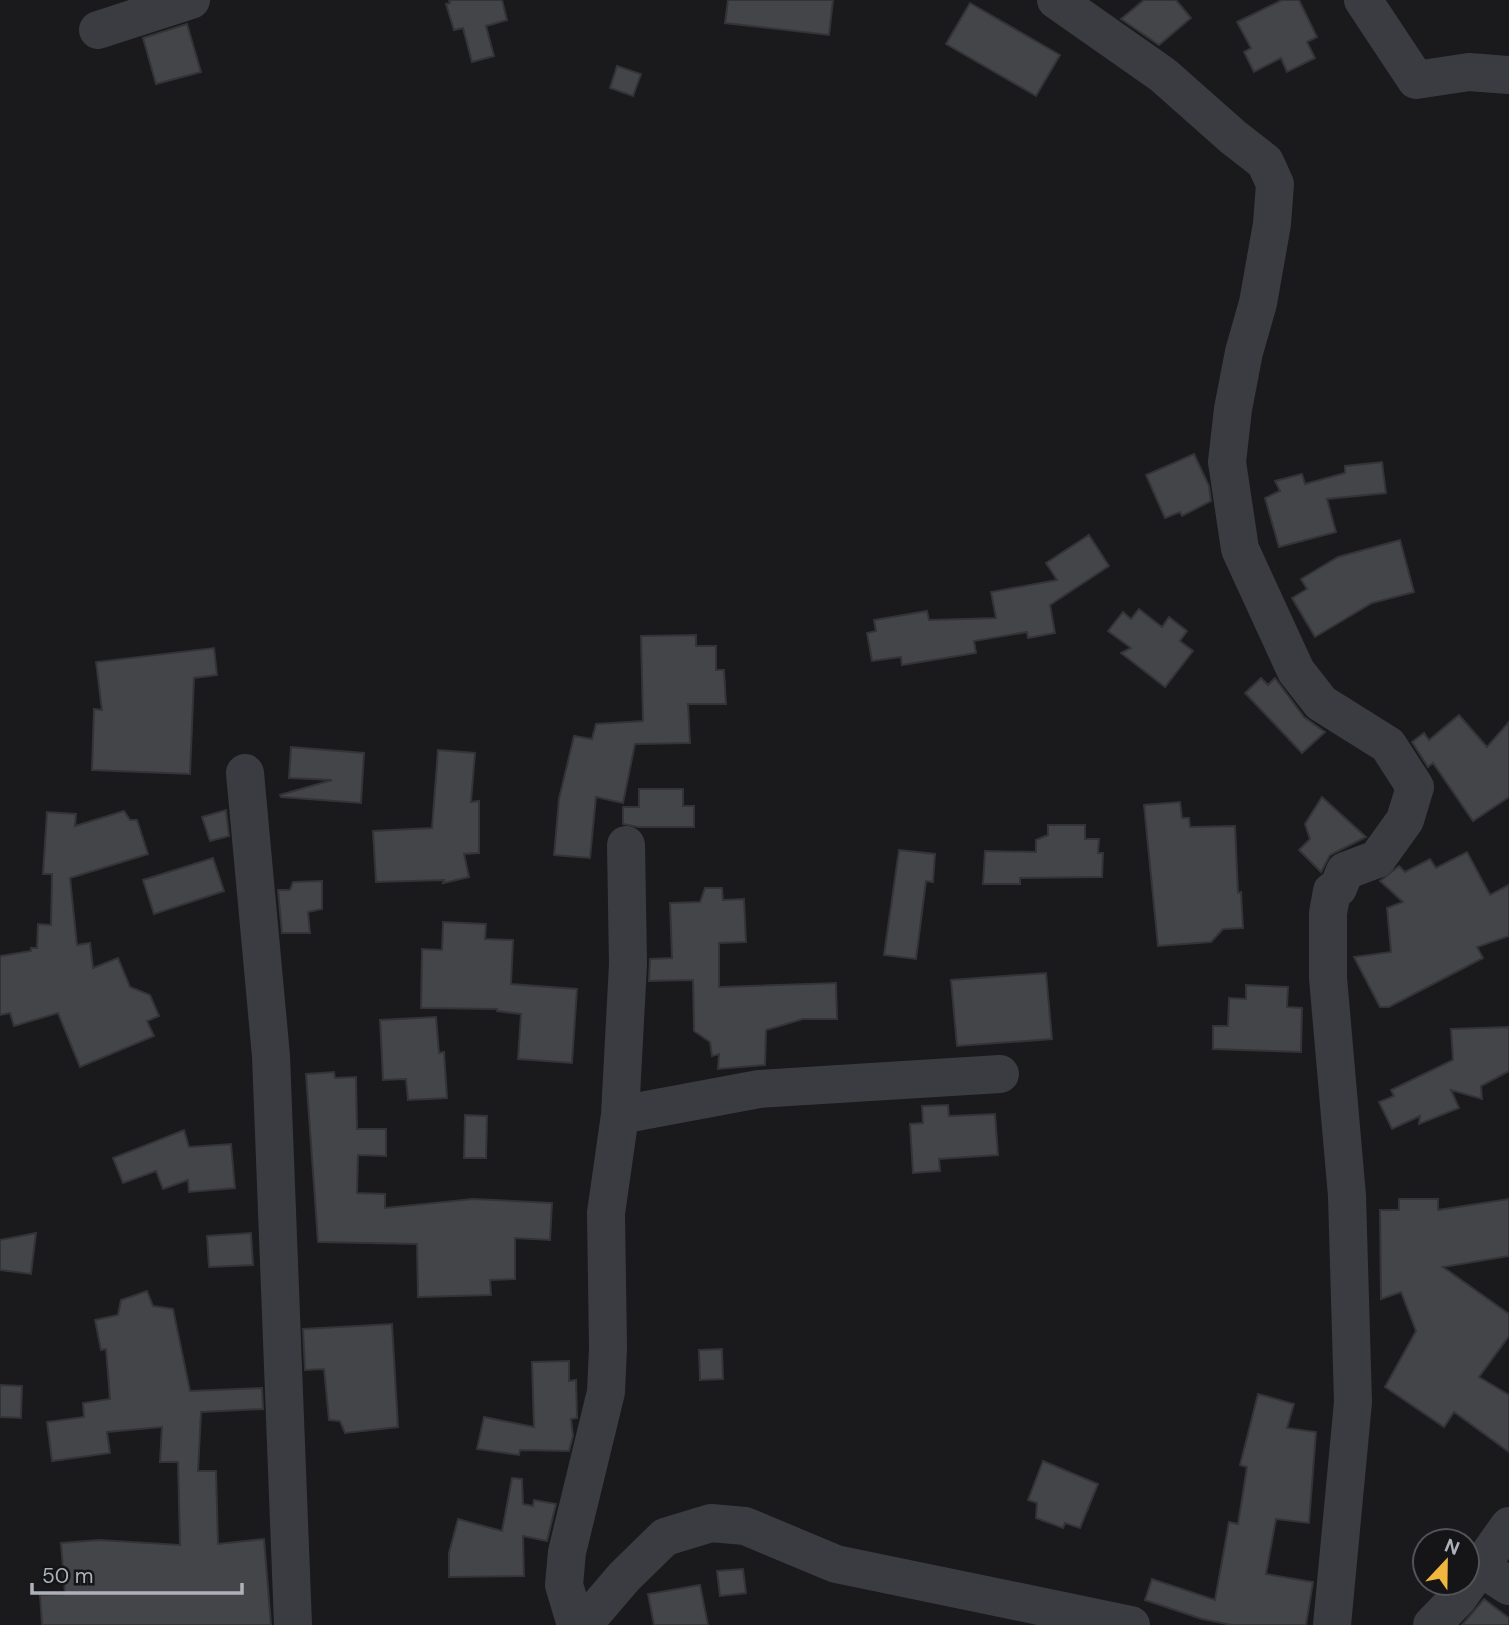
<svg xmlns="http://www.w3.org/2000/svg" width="1509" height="1625" font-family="'DM Sans',sans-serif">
<rect width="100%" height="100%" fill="#1a1a1c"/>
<!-- building -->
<path fill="#444549" stroke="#343438" stroke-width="2" d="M 449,0 L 502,0 L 507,20 L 486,26 L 494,56 L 472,62 L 463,28 L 454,30 L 446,4 L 450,3 Z
M 728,0 L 833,0 L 829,35 L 725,23 Z
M 1144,0 L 1176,0 L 1191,18 L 1159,45 L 1121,19 Z
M 1282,0 L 1299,0 L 1317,37 L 1307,42 L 1315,58 L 1287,72 L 1281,58 L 1254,72 L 1244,52 L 1251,48 L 1237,22 Z
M 970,3 L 1060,55 L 1036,96 L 946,44 Z
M 187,24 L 201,72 L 156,84 L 143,38 Z
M 617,66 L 641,74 L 633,96 L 610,88 Z
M 1194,454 L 1209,486 L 1211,501 L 1182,516 L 1180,512 L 1165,518 L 1146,475 Z
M 1382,462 L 1386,493 L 1327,499 L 1336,532 L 1279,547 L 1265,498 L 1280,491 L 1275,481 L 1302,474 L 1305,484 L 1345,473 L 1345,466 Z
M 1089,535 L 1109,566 L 1050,605 L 1055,633 L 1028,638 L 1027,632 L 974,641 L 976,653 L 902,665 L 901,657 L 872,661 L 867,633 L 876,631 L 874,620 L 927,611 L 929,620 L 996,618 L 991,592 L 1057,580 L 1046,563 Z
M 1400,540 L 1414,592 L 1372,603 L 1315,637 L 1292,598 L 1307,589 L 1301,579 L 1338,557 Z
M 1139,609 L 1162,627 L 1169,617 L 1187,631 L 1180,641 L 1193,651 L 1165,687 L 1121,653 L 1131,648 L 1108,631 L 1123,612 L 1131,619 Z
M 696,635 L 696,646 L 716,646 L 716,670 L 724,670 L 726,704 L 688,704 L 690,743 L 635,744 L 623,803 L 596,797 L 590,858 L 554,855 L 559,799 L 574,736 L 592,739 L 596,724 L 643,721 L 641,636 Z
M 214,648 L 217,675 L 194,678 L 190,774 L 92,770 L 94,709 L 102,710 L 96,662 Z
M 1261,678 L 1268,685 L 1275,678 L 1304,717 L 1325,732 L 1302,753 L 1245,693 Z
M 1459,715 L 1487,747 L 1509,722 L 1509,797 L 1473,821 L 1433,763 L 1428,767 L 1412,742 L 1424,733 L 1429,740 Z
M 291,747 L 364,753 L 361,803 L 281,797 L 280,795 L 332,780 L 289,778 Z
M 438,750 L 475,753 L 471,802 L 479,801 L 479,853 L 464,854 L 469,877 L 443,883 L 444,880 L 376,882 L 373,831 L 432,828 Z
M 639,789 L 683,789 L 683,806 L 694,806 L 694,827 L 638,827 L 623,824 L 623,807 L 639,807 Z
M 1322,797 L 1366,837 L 1330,855 L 1321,872 L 1299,850 L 1310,839 L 1305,824 Z
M 1180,802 L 1182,818 L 1189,818 L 1190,827 L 1235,826 L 1238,893 L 1241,892 L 1243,928 L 1223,929 L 1211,942 L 1158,946 L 1144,805 Z
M 226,810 L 229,836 L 210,841 L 202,817 Z
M 124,811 L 130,820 L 137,820 L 148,854 L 70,878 L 77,945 L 90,943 L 93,968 L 118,958 L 130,987 L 150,995 L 159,1016 L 147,1021 L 154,1036 L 80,1067 L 58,1013 L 14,1026 L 10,1013 L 0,1015 L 0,956 L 31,951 L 31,948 L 37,948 L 38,924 L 51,925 L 52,874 L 43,874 L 47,812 L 76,814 L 75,826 Z
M 1048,825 L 1085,825 L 1085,839 L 1099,839 L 1098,853 L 1103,853 L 1102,877 L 1020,878 L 1020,884 L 983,884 L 985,851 L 1036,852 L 1036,840 L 1048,835 Z
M 899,850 L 935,854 L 933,882 L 926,881 L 916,959 L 884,955 Z
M 1467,852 L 1490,895 L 1509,885 L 1509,936 L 1477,947 L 1483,958 L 1389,1007 L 1380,1007 L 1354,957 L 1391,952 L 1387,908 L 1403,902 L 1380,881 L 1399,866 L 1405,872 L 1430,859 L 1436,868 Z
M 213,858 L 224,891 L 154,914 L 143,880 Z
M 322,881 L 322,909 L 308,912 L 310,933 L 282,933 L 278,890 L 290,890 L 293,882 Z
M 705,888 L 722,888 L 723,900 L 744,899 L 746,942 L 719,943 L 719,987 L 836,983 L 837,1019 L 803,1019 L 766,1030 L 765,1065 L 718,1069 L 719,1054 L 712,1056 L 710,1042 L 694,1031 L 693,980 L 649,981 L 650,959 L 672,958 L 670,903 L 700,902 Z
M 443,922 L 486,924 L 485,939 L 513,940 L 511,984 L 577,989 L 572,1063 L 518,1059 L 521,1014 L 497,1011 L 497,1009 L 421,1008 L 422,949 L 442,950 Z
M 1046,973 L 1052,1039 L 957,1046 L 951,980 Z
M 1246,985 L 1288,987 L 1287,1007 L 1302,1008 L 1301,1052 L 1213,1049 L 1213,1026 L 1228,1026 L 1229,998 L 1246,999 Z
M 436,1017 L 439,1053 L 444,1052 L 447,1098 L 408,1100 L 406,1079 L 383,1080 L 380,1020 Z
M 1509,1027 L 1509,1071 L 1481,1086 L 1482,1099 L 1451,1090 L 1459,1108 L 1419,1124 L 1420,1116 L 1392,1129 L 1379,1102 L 1394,1096 L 1391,1090 L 1453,1060 L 1451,1029 Z
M 334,1072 L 335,1078 L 356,1077 L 357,1129 L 386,1129 L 386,1156 L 358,1155 L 357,1193 L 385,1194 L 385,1208 L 473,1199 L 552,1203 L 550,1240 L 515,1238 L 515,1279 L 490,1280 L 491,1295 L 418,1297 L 417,1244 L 318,1242 L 306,1074 Z
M 948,1105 L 949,1116 L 995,1114 L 998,1155 L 939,1159 L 940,1171 L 913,1173 L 910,1124 L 923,1123 L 922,1106 Z
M 465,1115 L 487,1116 L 486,1158 L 464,1158 Z
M 184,1130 L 189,1147 L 231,1144 L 235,1188 L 189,1192 L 188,1180 L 163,1189 L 156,1171 L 123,1183 L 113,1158 Z
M 1399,1199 L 1438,1199 L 1438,1210 L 1509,1199 L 1509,1256 L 1443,1267 L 1509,1314 L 1509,1336 L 1479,1377 L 1509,1395 L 1509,1452 L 1454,1412 L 1444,1427 L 1385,1387 L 1416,1331 L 1401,1292 L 1381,1299 L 1380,1210 L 1399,1210 Z
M 36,1233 L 31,1274 L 0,1270 L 0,1240 Z
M 251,1233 L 253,1265 L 209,1267 L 207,1236 Z
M 147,1291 L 153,1306 L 173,1309 L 190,1391 L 262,1388 L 263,1409 L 201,1412 L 198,1471 L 216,1471 L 218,1544 L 264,1539 L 271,1625 L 42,1625 L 40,1595 L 65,1594 L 61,1543 L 99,1540 L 180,1545 L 178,1462 L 160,1462 L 162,1427 L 107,1432 L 110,1453 L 52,1461 L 47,1422 L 84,1417 L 83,1403 L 110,1399 L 106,1349 L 101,1350 L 95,1320 L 118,1315 L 121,1300 Z
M 392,1324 L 398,1427 L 345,1433 L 340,1421 L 329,1420 L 324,1369 L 305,1370 L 303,1329 Z
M 722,1349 L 723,1379 L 700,1380 L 699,1350 Z
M 569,1361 L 569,1381 L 576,1380 L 577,1418 L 571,1419 L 573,1436 L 569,1451 L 520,1450 L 519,1455 L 477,1449 L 484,1417 L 534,1427 L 532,1362 Z
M 0,1385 L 22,1386 L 21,1418 L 0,1417 Z
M 1258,1394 L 1294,1404 L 1287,1428 L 1316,1432 L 1309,1523 L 1276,1519 L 1266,1574 L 1313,1582 L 1306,1625 L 1232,1625 L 1202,1619 L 1145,1600 L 1152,1579 L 1215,1600 L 1229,1522 L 1238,1524 L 1247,1467 L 1240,1465 Z
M 1043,1461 L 1098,1484 L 1080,1528 L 1065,1523 L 1063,1528 L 1036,1518 L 1037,1503 L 1028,1500 Z
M 512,1478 L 522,1479 L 523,1504 L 533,1506 L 534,1500 L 556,1504 L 547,1541 L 523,1536 L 524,1576 L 449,1577 L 449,1553 L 458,1519 L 502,1531 Z
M 743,1569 L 746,1593 L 720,1596 L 717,1571 Z
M 700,1585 L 708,1625 L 654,1625 L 648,1594 Z
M 1484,1599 L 1509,1618 L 1509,1625 L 1462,1625 Z"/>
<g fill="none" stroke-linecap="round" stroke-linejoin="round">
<!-- minor -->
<path stroke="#3b3c41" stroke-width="38" d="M 1056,0 L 1163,75 L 1233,137 L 1265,162 L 1275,184 L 1272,224 L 1258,303 L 1244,352 L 1233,409 L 1227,462 L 1240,549 L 1296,671 L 1321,703 L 1388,745 L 1415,787 L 1405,820 L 1377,859 L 1345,871 L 1338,888 L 1332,891 L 1328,913 L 1328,978 L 1347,1196 L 1353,1402 L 1332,1625
M 1363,0 L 1416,80 L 1469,72 L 1509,75
M 98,30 L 191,0
M 245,773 L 271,1056 L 293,1625
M 620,1115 L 628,964 L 626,845
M 1480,1567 L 1509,1586
M 576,1625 L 564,1585 L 567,1552 L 606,1392 L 608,1348 L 606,1213 L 620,1115 L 759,1089 L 1000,1074
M 583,1625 L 624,1577 L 665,1537 L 711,1523 L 745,1526 L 836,1564 L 1131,1625
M 1432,1625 L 1458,1598 L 1509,1526"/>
</g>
<!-- north arrow -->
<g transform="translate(1446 1562) rotate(22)"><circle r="33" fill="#151517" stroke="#525359" stroke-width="2"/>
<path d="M0-5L12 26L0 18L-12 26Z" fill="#f0b73e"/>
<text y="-10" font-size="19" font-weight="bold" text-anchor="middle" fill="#adb1bc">N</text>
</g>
<!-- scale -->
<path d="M32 1583v10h210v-10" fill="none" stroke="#adb1bc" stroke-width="3.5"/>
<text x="42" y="1583" font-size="21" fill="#adb1bc" stroke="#151517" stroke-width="5" paint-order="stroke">50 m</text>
</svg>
